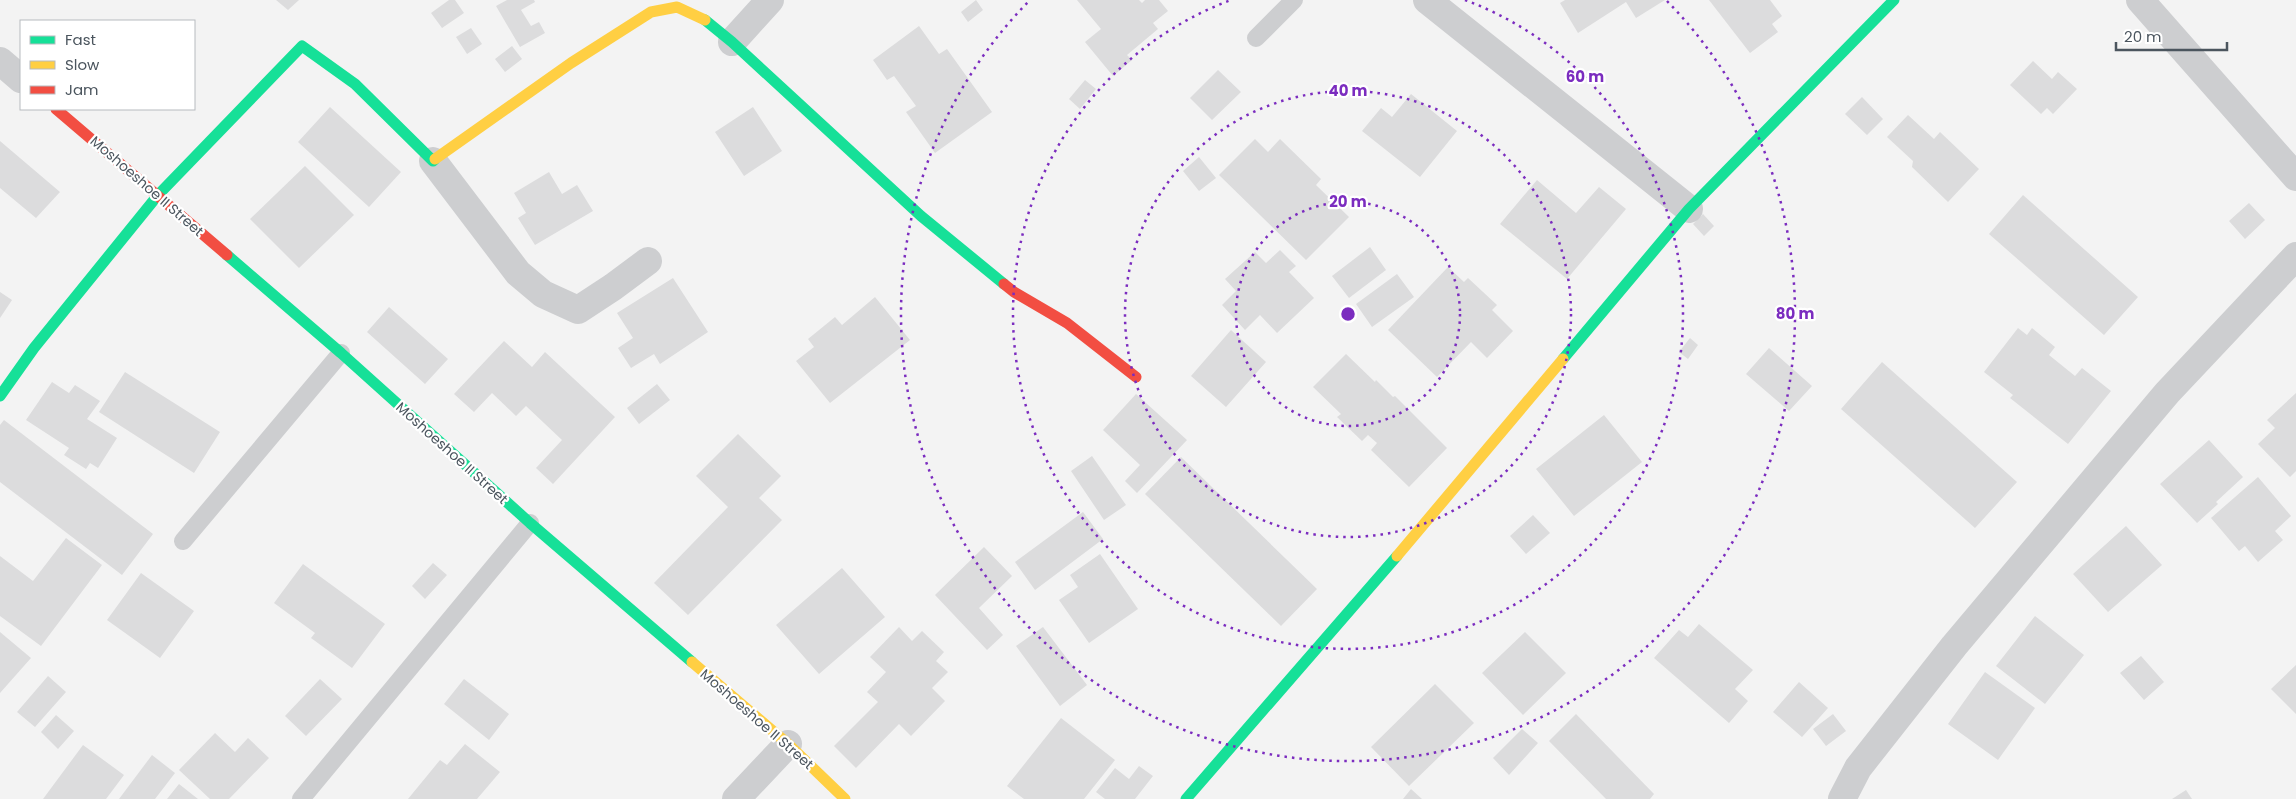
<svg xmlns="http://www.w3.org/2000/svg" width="2296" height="799" font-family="Poppins,sans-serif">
<rect width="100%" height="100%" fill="#f3f3f3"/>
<!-- building -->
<path fill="#dcdcdd" d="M 276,0 L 299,0 L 288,10 Z
M 449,0 L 455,0 L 464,13 L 442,28 L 431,13 Z
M 507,0 L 534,0 L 535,2 L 521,10 L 531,26 L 539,22 L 545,33 L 520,47 L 496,6 Z
M 976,0 L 983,10 L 968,22 L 961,12 Z
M 1077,0 L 1139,0 L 1142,3 L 1145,0 L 1159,0 L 1168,11 L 1153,23 L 1158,29 L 1127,55 L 1132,60 L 1113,76 L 1085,42 L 1101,29 Z
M 1565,0 L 1665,0 L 1636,18 L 1626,2 L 1578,33 L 1560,3 Z
M 1709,0 L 1770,0 L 1782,16 L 1772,24 L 1778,32 L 1750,53 Z
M 919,26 L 939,54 L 947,49 L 992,112 L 935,153 L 906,112 L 916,106 L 894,76 L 887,80 L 873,60 Z
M 471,28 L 482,44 L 467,54 L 456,37 Z
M 512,46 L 522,59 L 505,72 L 495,59 Z
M 2033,61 L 2052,79 L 2058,72 L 2077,89 L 2053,114 L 2047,108 L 2041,114 L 2010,85 Z
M 1218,70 L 1241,92 L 1212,120 L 1190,98 Z
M 1085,80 L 1096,89 L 1080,109 L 1069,99 Z
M 1411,94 L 1457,131 L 1420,177 L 1362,131 L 1381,108 L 1392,117 Z
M 1862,97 L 1883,119 L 1867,135 L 1845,114 Z
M 330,107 L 401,172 L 369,207 L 298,142 Z
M 753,107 L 782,151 L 744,176 L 715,132 Z
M 1908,115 L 1934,139 L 1940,132 L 1979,169 L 1948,202 L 1912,167 L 1913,161 L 1887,137 Z
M 1255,139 L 1268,152 L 1280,139 L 1321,179 L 1316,185 L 1349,217 L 1306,260 L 1219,175 Z
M 0,141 L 60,192 L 36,218 L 0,188 Z
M 1199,157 L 1216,178 L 1199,191 L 1183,171 Z
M 305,166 L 354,215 L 299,268 L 250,219 Z
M 549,172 L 562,194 L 577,185 L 593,211 L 535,245 L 518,218 L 526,213 L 514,193 Z
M 1537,180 L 1576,213 L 1599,187 L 1626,209 L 1567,279 L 1500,224 Z
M 2023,195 L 2138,297 L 2104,335 L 1989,234 Z
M 2249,203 L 2265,220 L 2245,239 L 2229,221 Z
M 1703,214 L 1714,226 L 1704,236 L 1693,224 Z
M 1370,247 L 1386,270 L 1349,298 L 1332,276 Z
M 1280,250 L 1296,266 L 1289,272 L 1314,298 L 1277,333 L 1260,315 L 1245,330 L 1222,305 L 1236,291 L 1225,279 L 1255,252 L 1266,263 Z
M 1448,267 L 1464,282 L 1468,278 L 1497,305 L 1492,310 L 1513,331 L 1487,358 L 1471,342 L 1437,377 L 1388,330 Z
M 1397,274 L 1414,297 L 1372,327 L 1356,304 Z
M 673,278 L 708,332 L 660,364 L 654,354 L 631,368 L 618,348 L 633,338 L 617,313 Z
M 0,292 L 12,300 L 0,318 Z
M 875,297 L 910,340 L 830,403 L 796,361 L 814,347 L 808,339 L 835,317 L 842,325 Z
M 389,307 L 448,359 L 425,384 L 367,332 Z
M 2018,328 L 2027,335 L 2032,328 L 2055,347 L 2049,355 L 2075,376 L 2082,368 L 2111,391 L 2068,444 L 2010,398 L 2013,395 L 1984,372 Z
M 1231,330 L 1266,362 L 1226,407 L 1191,376 Z
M 1690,338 L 1698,345 L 1688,359 L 1679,352 Z
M 504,341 L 532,367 L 545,352 L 615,417 L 553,484 L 536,468 L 562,440 L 526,406 L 516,416 L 492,393 L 474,412 L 454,394 Z
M 1769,348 L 1812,386 L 1789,411 L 1746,374 Z
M 1346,354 L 1375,382 L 1376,380 L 1393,397 L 1395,396 L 1447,448 L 1409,487 L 1371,450 L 1377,443 L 1368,435 L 1362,441 L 1337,417 L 1341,414 L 1313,387 Z
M 1882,362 L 2017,482 L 1975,528 L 1841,409 Z
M 125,372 L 220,432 L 194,473 L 99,412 Z
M 52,382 L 69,393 L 75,385 L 100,401 L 87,419 L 117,438 L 98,468 L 90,463 L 86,469 L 64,455 L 69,448 L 26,420 Z
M 657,384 L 670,400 L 639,424 L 627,408 Z
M 2296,393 L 2296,471 L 2290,477 L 2258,444 L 2275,428 L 2267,420 Z
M 1136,394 L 1187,440 L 1137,493 L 1125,481 L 1140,465 L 1103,430 Z
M 1604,415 L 1642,462 L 1574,516 L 1536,469 Z
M 4,420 L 153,534 L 122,575 L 0,482 L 0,425 Z
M 738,434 L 781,476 L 759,498 L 782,520 L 688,615 L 654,583 L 728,507 L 696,476 Z
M 2209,440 L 2243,477 L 2216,502 L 2218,504 L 2197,523 L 2160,484 Z
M 1092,456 L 1126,505 L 1104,520 L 1071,471 Z
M 1181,457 L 1317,589 L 1281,626 L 1145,494 Z
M 2258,477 L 2291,516 L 2275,531 L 2283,540 L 2258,562 L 2245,546 L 2239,551 L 2211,518 Z
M 1083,512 L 1103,539 L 1035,590 L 1015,562 Z
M 1533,515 L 1550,533 L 1526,554 L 1510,536 Z
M 2126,526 L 2162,565 L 2108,612 L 2073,574 Z
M 66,538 L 102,565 L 41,646 L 0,616 L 0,556 L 33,581 Z
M 984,547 L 1012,576 L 979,608 L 1003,635 L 987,650 L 935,595 Z
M 1100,554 L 1138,609 L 1089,643 L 1059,600 L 1078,587 L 1070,575 Z
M 433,563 L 447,575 L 425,599 L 412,586 Z
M 303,564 L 385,624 L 352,668 L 311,638 L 315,633 L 274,603 Z
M 842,568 L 885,617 L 819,674 L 776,625 Z
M 141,573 L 194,611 L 160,658 L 107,620 Z
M 2035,616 L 2084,655 L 2045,704 L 1996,666 Z
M 1699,624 L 1753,670 L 1735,689 L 1748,701 L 1729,723 L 1654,658 L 1679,630 L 1688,637 Z
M 899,627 L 912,641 L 922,631 L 944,652 L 936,661 L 948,672 L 932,688 L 945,701 L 911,736 L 899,724 L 856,768 L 834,746 L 878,702 L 867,692 L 886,672 L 870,657 Z
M 1043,627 L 1087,685 L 1060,706 L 1016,646 Z
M 0,632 L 31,658 L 0,693 Z
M 1525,632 L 1566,673 L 1523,715 L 1482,673 Z
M 2141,656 L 2164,682 L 2144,700 L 2120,673 Z
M 2296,665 L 2296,714 L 2271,689 Z
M 1985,672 L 2035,708 L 1998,760 L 1948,724 Z
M 48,676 L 66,692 L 35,727 L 17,712 Z
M 320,679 L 342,699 L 306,736 L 285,716 Z
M 464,679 L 509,714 L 489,740 L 444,704 Z
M 1799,682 L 1828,708 L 1802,737 L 1773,712 Z
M 1435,684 L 1474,723 L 1409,786 L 1371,747 Z
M 1576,714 L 1654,794 L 1650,799 L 1606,799 L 1549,741 Z
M 1833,714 L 1846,731 L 1826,746 L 1813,729 Z
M 56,715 L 74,731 L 58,749 L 41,732 Z
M 1061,718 L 1115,760 L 1084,799 L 1024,799 L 1007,786 Z
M 1522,729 L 1538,743 L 1509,775 L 1493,758 Z
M 215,733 L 235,752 L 248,738 L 269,758 L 229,799 L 210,799 L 179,770 Z
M 465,744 L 500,772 L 477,799 L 408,799 L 440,760 L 447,765 Z
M 83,745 L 124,775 L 106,799 L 43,799 Z
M 152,755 L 175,773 L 155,799 L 119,799 Z
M 1139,766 L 1153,776 L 1135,799 L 1105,799 L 1096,792 L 1115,768 L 1129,779 Z
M 179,784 L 198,799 L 167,799 Z
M 1411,789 L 1422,799 L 1403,799 Z
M 2186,790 L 2192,799 L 2172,799 Z"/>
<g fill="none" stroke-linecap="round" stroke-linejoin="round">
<!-- lane -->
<path stroke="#cdced0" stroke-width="18" d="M 1256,38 L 1294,0
M 183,541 L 341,353
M 301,799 L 530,523"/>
<!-- street -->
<path stroke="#cdced0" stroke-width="28" d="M 1427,0 L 1689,209
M 2140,0 L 2296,177
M 732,42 L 770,0
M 0,61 L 21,79
M 433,161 L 518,273 L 543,294 L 578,310 L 613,287 L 648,261
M 736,799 L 788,744
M 1842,799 L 1858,768 L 1954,646 L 2167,393 L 2296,256"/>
<!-- fast -->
<path stroke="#16e098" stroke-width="11" d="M 705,20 L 732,42 L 921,216 L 1004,284
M 227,255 L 341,353 L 530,523 L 692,662
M 1563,359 L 1689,209 L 1894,0
M 0,396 L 34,348 L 158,195 L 302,46 L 355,84 L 433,161 L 435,159
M 1186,799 L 1397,556"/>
<!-- slow -->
<path stroke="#ffcf43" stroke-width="11" d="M 435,159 L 571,63 L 651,12 L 677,7 L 705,20
M 1397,556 L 1563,359
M 692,662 L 788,744 L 845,799"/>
<!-- jam -->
<path stroke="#f24e42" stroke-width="11" d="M 56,109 L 227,255
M 1004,284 L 1014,292 L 1067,323 L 1136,377"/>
</g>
<!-- distance rings -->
<g fill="none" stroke="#7b2cbf" stroke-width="2.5" stroke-dasharray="2.5 5">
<circle cx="1348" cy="314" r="112"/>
<circle cx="1348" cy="314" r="223"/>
<path d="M1465 0A335 335 0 1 1 1231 0"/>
<path d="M1667 1A447 447 0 1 1 1029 1"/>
</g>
<g text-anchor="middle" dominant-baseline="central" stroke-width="4.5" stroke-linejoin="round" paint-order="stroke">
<!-- street labels -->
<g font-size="14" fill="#4b555e" stroke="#fff">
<text transform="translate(147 186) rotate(41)">Moshoeshoe II Street</text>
<text transform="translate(452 453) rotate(42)">Moshoeshoe II Street</text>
<text transform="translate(757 719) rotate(41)">Moshoeshoe II Street</text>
</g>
</g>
<circle cx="1348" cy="314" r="8" fill="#7b2cbf" stroke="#fff" stroke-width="2.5"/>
<g font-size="15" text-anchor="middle" font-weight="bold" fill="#7b2cbf" stroke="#fff" stroke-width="4.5" stroke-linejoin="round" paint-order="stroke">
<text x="1585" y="82">60 m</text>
<text x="1348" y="96">40 m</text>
<text x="1348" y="207">20 m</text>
<text x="1795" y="319">80 m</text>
</g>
<!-- legend -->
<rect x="20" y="20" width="175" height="90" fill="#ffffff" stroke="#b7bbbf"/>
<rect x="30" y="36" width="25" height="8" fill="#16e098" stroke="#b7bbbf"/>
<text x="65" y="45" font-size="15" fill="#4b555e">Fast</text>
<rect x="30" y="61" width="25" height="8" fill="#ffcf43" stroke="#b7bbbf"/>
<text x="65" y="70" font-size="15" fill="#4b555e">Slow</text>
<rect x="30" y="86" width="25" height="8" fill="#f24e42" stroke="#b7bbbf"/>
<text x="65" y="95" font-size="15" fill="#4b555e">Jam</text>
<!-- scale -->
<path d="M2116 42v8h111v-8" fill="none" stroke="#4b555e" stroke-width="2.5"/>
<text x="2124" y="42" font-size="15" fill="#4b555e" stroke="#ffffff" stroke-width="4" paint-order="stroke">20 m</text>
</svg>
